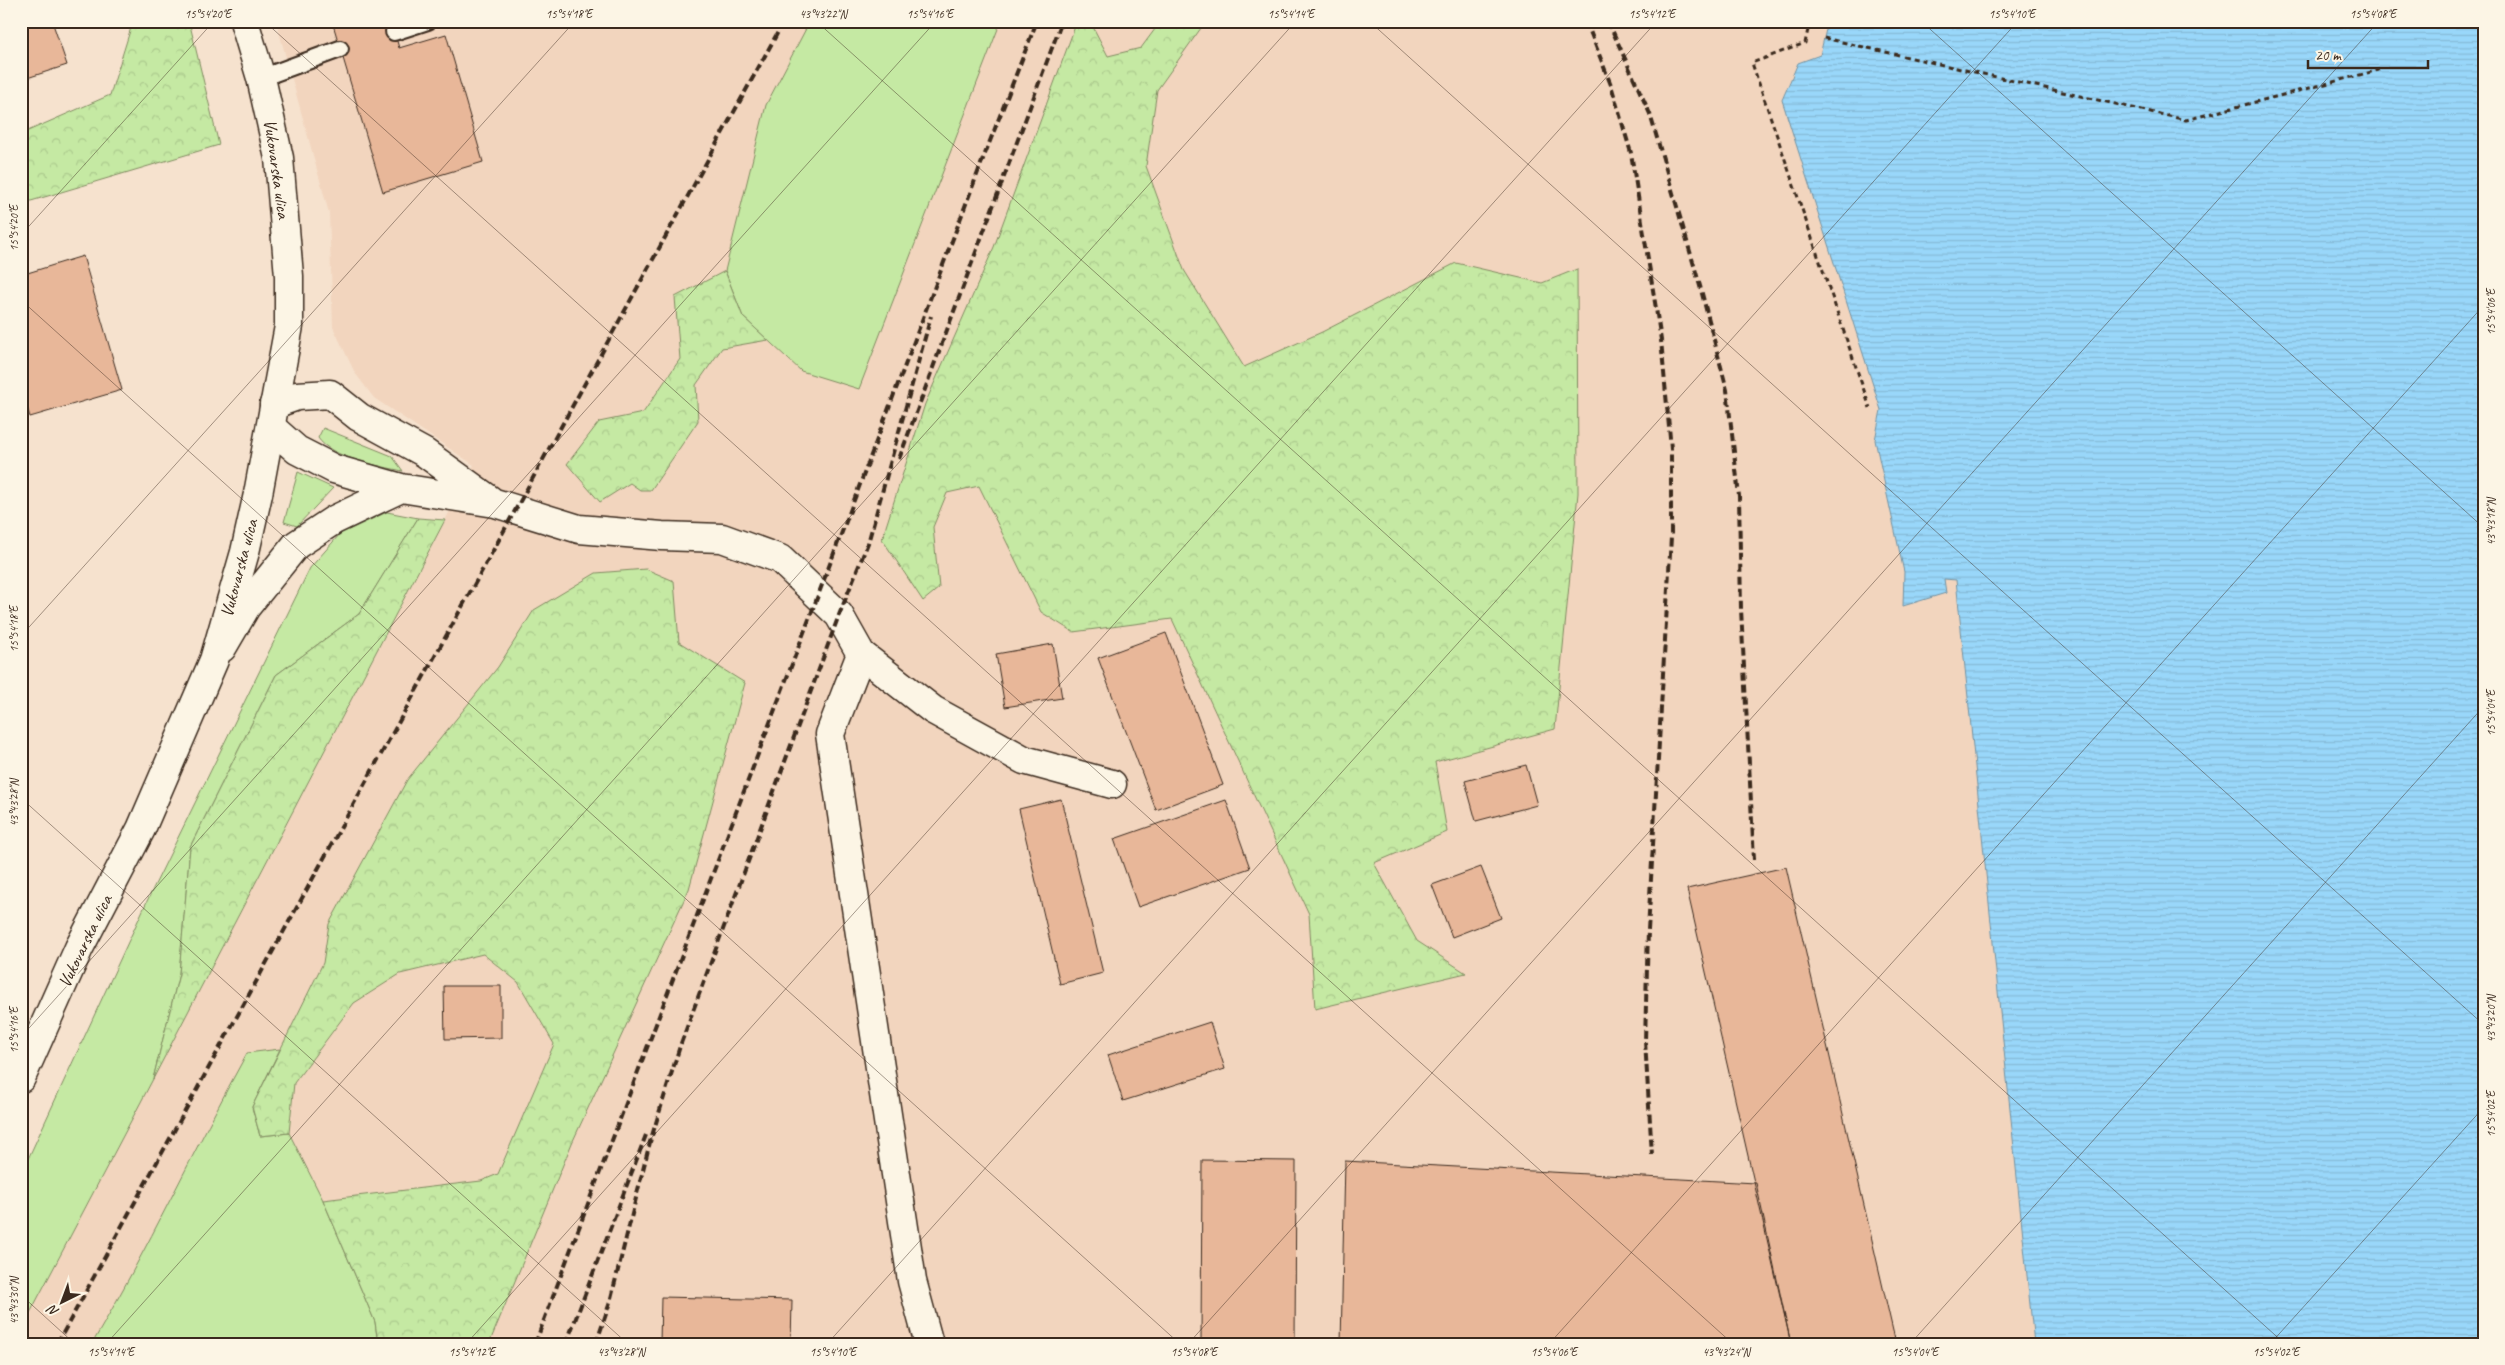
<svg xmlns="http://www.w3.org/2000/svg" width="2505" height="1365" font-family="Caveat,sans-serif">
<defs>
<pattern id="forest-crowns" width="20" height="18" patternUnits="userSpaceOnUse" patternTransform="scale(1.25)"><rect width="20" height="18" fill="#c5e9a3"/><path d="M2 6a3 3 0 1 1 6 0M12 15a3 3 0 1 1 6 0" fill="none" stroke="#aac88c"/></pattern>
<pattern id="water-rules" width="6" height="5" patternUnits="userSpaceOnUse" patternTransform="scale(1.25)"><rect width="6" height="5" fill="#99d7fa"/><path d="M0 2.5h6" fill="none" stroke="#85b9d6"/></pattern>
</defs>
<rect width="100%" height="100%" fill="#f6e2ce"/>
<filter id="ink" filterUnits="userSpaceOnUse"><feTurbulence type="fractalNoise" baseFrequency=".02" numOctaves="2"/><feDisplacementMap in="SourceGraphic" scale="10" xChannelSelector="R" yChannelSelector="G"/><feConvolveMatrix kernelMatrix="1 2 1 2 8 2 1 2 1" color-interpolation-filters="sRGB"/></filter>
<g filter="url(#ink)">
<!-- built -->
<path fill="#f2d5be" d="M 276,21 L 1828,21 L 1820,55 L 1798,63 L 1782,100 L 1881,410 L 1875,440 L 1904,572 L 1904,606 L 1944,579 L 1956,580 L 2034,1344 L 21,1344 L 21,1330 L 474,465 L 374,398 L 355,373 L 333,327 L 329,213 Z"/>
<!-- green -->
<path fill="#c5e9a3" stroke="#808a60" d="M 810,21 L 1001,21 L 859,389 L 801,371 L 743,317 L 725,271 L 766,105 Z
M 323,428 L 392,456 L 403,471 C 379,466 331,458 318,438 Z
M 298,472 L 333,488 L 297,526 L 284,522 Z
M 387,512 L 418,518 L 359,614 L 276,675 L 190,847 L 179,974 L 153,1079 L 21,1330 L 21,1174 L 148,899 L 310,568 L 340,534 Z
M 280,1049 L 252,1107 L 260,1136 L 289,1133 L 323,1200 L 375,1322 L 378,1344 L 92,1344 C 148,1249 194,1149 247,1053 Z"/>
<!-- forest -->
<path fill="url(#forest-crowns)" stroke="#808a60" d="M 133,21 L 189,21 L 219,145 L 21,204 L 21,134 L 110,95 Z
M 1077,21 L 1095,21 L 1092,25 L 1108,56 L 1141,48 L 1161,21 L 1206,21 L 1157,90 L 1146,166 L 1184,270 L 1244,367 L 1322,332 L 1456,263 L 1542,283 L 1577,269 L 1578,493 L 1555,729 L 1435,762 L 1447,832 L 1374,863 L 1417,941 L 1466,973 L 1315,1009 L 1309,914 L 1172,619 L 1073,632 L 1041,612 L 979,486 L 947,493 L 933,527 L 939,588 L 923,601 L 882,539 L 925,404 L 994,247 Z
M 725,271 L 743,317 L 768,340 L 722,348 L 696,385 L 698,421 L 651,490 L 640,490 L 630,483 L 600,502 L 567,464 L 599,422 L 643,413 L 680,359 L 675,297 Z
M 418,518 L 445,520 L 153,1079 L 179,974 L 190,847 L 276,675 L 359,614 Z
M 646,569 L 674,581 L 679,642 L 745,683 L 689,889 L 572,1143 L 489,1344 L 378,1344 L 375,1322 L 323,1200 L 481,1181 L 498,1174 L 554,1044 L 518,982 L 483,954 L 400,974 L 354,1003 L 294,1083 L 289,1133 L 260,1136 L 252,1107 L 323,963 L 329,924 L 407,780 L 498,667 L 534,610 L 596,573 Z"/>
<!-- water -->
<path fill="url(#water-rules)" stroke="#7392a2" d="M 1828,21 L 2484,21 L 2484,1344 L 2034,1344 L 1956,580 L 1944,579 L 1946,593 L 1903,606 L 1904,572 L 1875,440 L 1881,410 L 1782,100 L 1798,63 L 1820,55 Z"/>
<!-- building -->
<path fill="#e8b799" stroke="#3b2a1e" d="M 21,21 L 52,21 L 67,65 L 21,80 Z
M 332,21 L 391,21 L 399,48 L 446,34 L 483,162 L 383,192 Z
M 83,256 L 122,390 L 30,417 L 21,387 L 21,275 Z
M 1166,633 L 1223,785 L 1156,810 L 1098,658 Z
M 1053,644 L 1062,698 L 1005,707 L 996,654 Z
M 21,652 L 25,666 L 21,667 Z
M 1526,765 L 1537,805 L 1476,821 L 1465,781 Z
M 1061,799 L 1103,973 L 1060,984 L 1019,809 Z
M 1226,800 L 1250,868 L 1138,907 L 1114,839 Z
M 1481,867 L 1501,918 L 1452,937 L 1432,885 Z
M 1786,867 L 1896,1344 L 1791,1344 L 1687,889 Z
M 444,986 L 501,986 L 501,1038 L 445,1039 Z
M 1210,1022 L 1225,1069 L 1123,1101 L 1108,1055 Z
M 1202,1160 L 1296,1161 L 1295,1344 L 1201,1344 Z
M 1345,1161 L 1756,1183 L 1791,1344 L 1341,1344 Z
M 661,1297 L 792,1300 L 791,1344 L 660,1344 Z"/>
<g fill="none" stroke-linecap="round" stroke-linejoin="round">
<defs>
<path id="service" d="M 394,32 L 428,21
M 261,78 L 340,49"/>
<path id="minor" d="M 274,404 L 297,396 L 330,394 L 359,417 L 425,453 L 490,500
M 271,427 L 297,450 L 334,469 L 401,488 L 495,503 L 579,529 L 662,536 L 722,538 L 780,559 L 839,615 L 861,654 L 933,710 L 1024,760 L 1112,784
M 222,648 L 246,607 L 296,545 L 334,520 L 401,488
M 861,654 L 830,734 L 912,1281 L 929,1344"/>
<path id="primary" d="M 21,1078 L 79,948 L 141,829 L 214,660 L 245,552 L 258,494 L 289,326 L 289,276 L 279,158 L 261,78 L 244,21"/>
</defs>
<!-- service casing -->
<use href="#service" stroke="#3b2a1e" stroke-width="20"/>
<!-- minor casing -->
<use href="#minor" stroke="#3b2a1e" stroke-width="31"/>
<!-- primary casing -->
<use href="#primary" stroke="#3b2a1e" stroke-width="31"/>
<!-- path -->
<path stroke="#3b2a1e" stroke-width="3" stroke-dasharray="5 4" stroke-linecap="butt" d="M 1810,21 L 1805,43 L 1752,63 L 1870,408
M 1824,38 L 2186,120 L 2379,70"/>
<!-- service -->
<use href="#service" stroke="#fcf5e5" stroke-width="16"/>
<!-- minor -->
<use href="#minor" stroke="#fcf5e5" stroke-width="28"/>
<!-- primary -->
<use href="#primary" stroke="#fcf5e5" stroke-width="28"/>
<!-- rail -->
<path stroke="#3b2a1e" stroke-width="4" stroke-dasharray="8 4" stroke-linecap="butt" d="M 1586,21 L 1611,85 L 1631,153 L 1661,340 L 1671,449 L 1671,537 L 1648,930 L 1645,1041 L 1652,1155
M 1608,21 L 1650,114 L 1700,286 L 1727,390 L 1739,496 L 1741,609 L 1754,860
M 899,459 L 1062,21
M 57,1344 L 784,21
M 535,1344 L 983,159 L 1037,21
M 566,1344 L 646,1135
M 596,1344 L 610,1302 L 650,1142 L 680,1046 L 839,615 L 868,543 L 931,316"/>
</g>
</g>
<!-- ticks -->
<path fill="none" stroke="#3b2a1e" stroke-width="1" stroke-opacity="0.45" d="M 264,21 L 1733,1344M 816,21 L 2285,1344M 1369,21 L 2484,1025M 1921,21 L 2484,528M 2474,21 L 2484,30M 21,235 L 214,21M 21,300 L 1180,1344M 21,636 L 575,21M 21,798 L 628,1344M 21,1037 L 936,21M 21,1295 L 75,1344M 106,1344 L 1296,21M 466,1344 L 1657,21M 827,1344 L 2018,21M 1188,1344 L 2379,21M 1549,1344 L 2484,305M 1910,1344 L 2484,706M 2270,1344 L 2484,1107"/>
<g text-anchor="middle" dominant-baseline="central" stroke-width="4.5" stroke-linejoin="round" paint-order="stroke">
<!-- street labels -->
<g font-size="18" fill="#3b2a1e" stroke="#fcf5e5">
<text transform="translate(277 169) rotate(82)">Vukovarska ulica</text>
<text transform="translate(239 568) rotate(-75)">Vukovarska ulica</text>
<text transform="translate(85 941) rotate(-64)">Vukovarska ulica</text>
</g>
</g>
<!-- margin -->
<rect width="2505" height="1365" fill="none" stroke="#fcf5e5" stroke-width="55"/>
<!-- north arrow -->
<g transform="translate(62 1302) rotate(222)" stroke="#fcf5e5" stroke-width="4" paint-order="stroke">
<path d="M0-4L9 19L0 12L-9 19Z" fill="#3b2a1e"/>
<text y="-8" font-size="14" font-weight="bold" text-anchor="middle" fill="#3b2a1e">N</text>
</g>
<!-- scale -->
<path d="M2308 60v8h120v-8" fill="none" stroke="#3b2a1e" stroke-width="2.5"/>
<text x="2315" y="60" font-size="15" fill="#3b2a1e" stroke="#fcf5e5" stroke-width="4" paint-order="stroke">20 m</text>
<rect x="28" y="28" width="2450" height="1310" fill="none" stroke="#3b2a1e" stroke-width="2"/>
<g font-size="12" text-anchor="middle" fill="#3b2a1e">
<text x="208" y="18">15°54'20"E</text>
<text x="569" y="18">15°54'18"E</text>
<text x="823" y="18">43°43'22"N</text>
<text x="930" y="18">15°54'16"E</text>
<text x="1291" y="18">15°54'14"E</text>
<text x="1652" y="18">15°54'12"E</text>
<text x="2012" y="18">15°54'10"E</text>
<text x="2373" y="18">15°54'08"E</text>
<text transform="translate(14 228) rotate(-90)" y="4">15°54'20"E</text>
<text transform="translate(2491 312) rotate(-90)" y="4">15°54'06"E</text>
<text transform="translate(2491 522) rotate(-90)" y="4">43°43'18"N</text>
<text transform="translate(14 629) rotate(-90)" y="4">15°54'18"E</text>
<text transform="translate(2491 713) rotate(-90)" y="4">15°54'04"E</text>
<text transform="translate(14 803) rotate(-90)" y="4">43°43'28"N</text>
<text transform="translate(2491 1019) rotate(-90)" y="4">43°43'20"N</text>
<text transform="translate(14 1030) rotate(-90)" y="4">15°54'16"E</text>
<text transform="translate(2491 1114) rotate(-90)" y="4">15°54'02"E</text>
<text transform="translate(14 1301) rotate(-90)" y="4">43°43'30"N</text>
<text x="111" y="1356">15°54'14"E</text>
<text x="472" y="1356">15°54'12"E</text>
<text x="621" y="1356">43°43'28"N</text>
<text x="833" y="1356">15°54'10"E</text>
<text x="1194" y="1356">15°54'08"E</text>
<text x="1554" y="1356">15°54'06"E</text>
<text x="1726" y="1356">43°43'24"N</text>
<text x="1915" y="1356">15°54'04"E</text>
<text x="2276" y="1356">15°54'02"E</text>
</g>
</svg>
